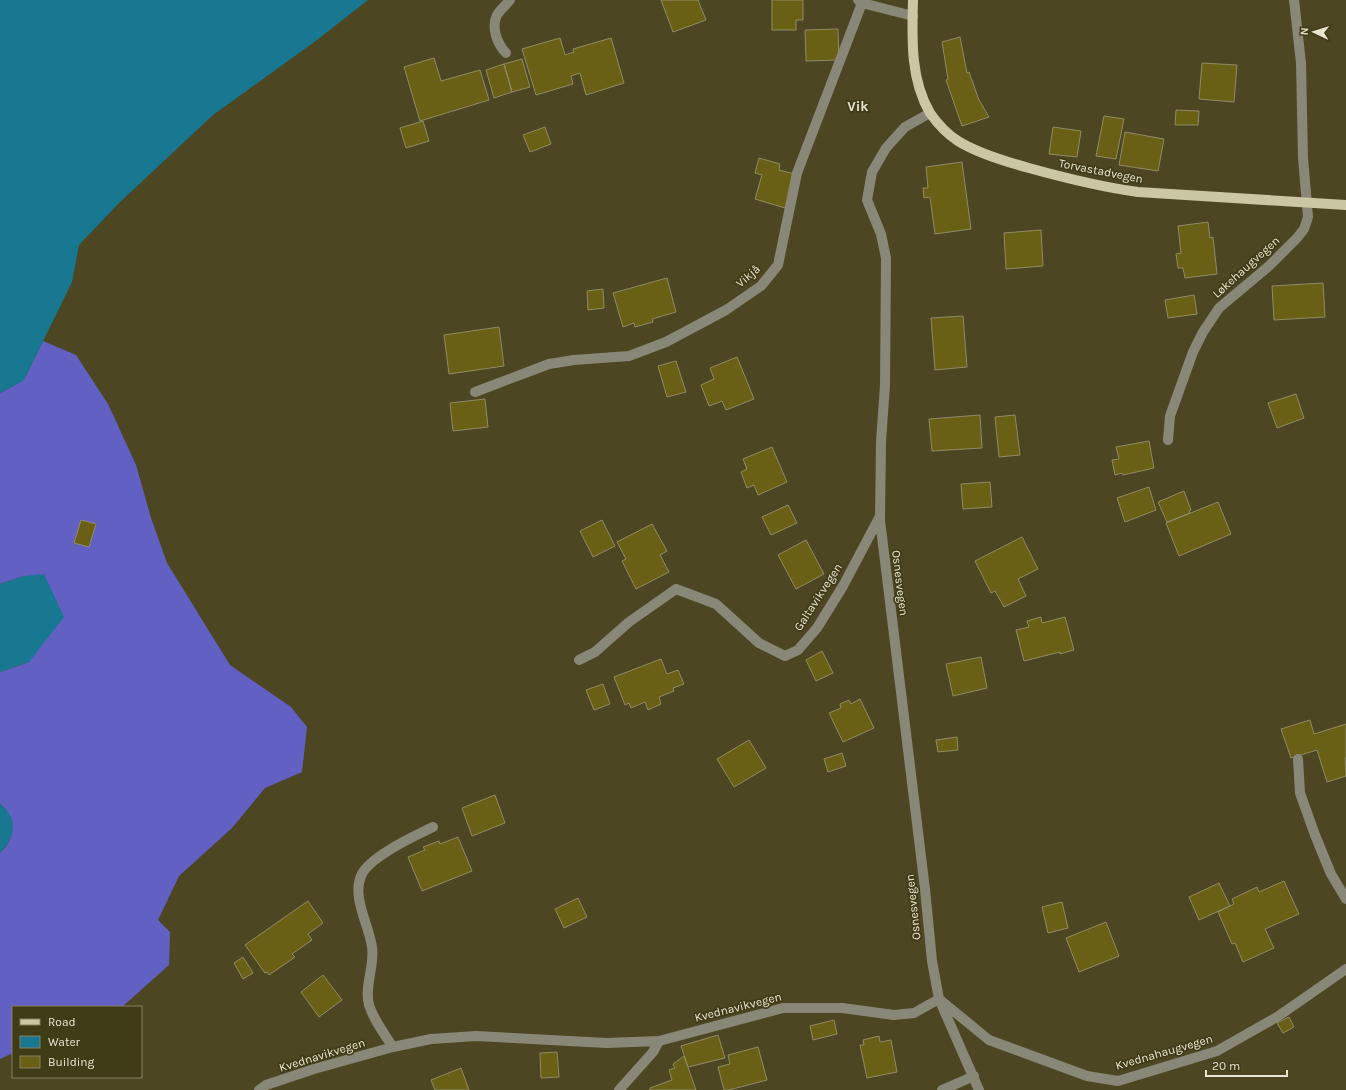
<svg xmlns="http://www.w3.org/2000/svg" width="1346" height="1090" font-family="Karla,sans-serif">
<rect width="100%" height="100%" fill="#4c4722"/>
<!-- forest -->
<path fill="#6360c4" d="M 43,341 L 76,355 L 108,404 L 136,465 L 151,518 L 167,563 L 230,665 L 291,707 L 307,727 L 302,772 L 265,788 L 232,828 L 179,876 L 158,920 L 170,932 L 169,965 L 122,1007 L 13,1007 L 13,1053 L 0,1059 L 0,853 C 16,838 17,819 0,804 L 0,672 L 29,662 L 24,576 L 0,584 L 0,393 L 24,380 Z"/>
<!-- water -->
<path fill="#187791" d="M 0,0 L 368,0 L 317,40 L 213,115 L 119,203 L 79,245 L 72,282 L 24,380 L 0,393 Z
M 44,574 L 64,617 L 29,662 L 0,672 L 0,584 L 24,576 Z
M 0,804 C 19,817 15,839 0,853 Z"/>
<!-- building -->
<path fill="#696016" stroke="#908b65" d="M 661,0 L 698,0 L 706,20 L 673,32 Z
M 772,0 L 803,0 L 803,20 L 796,20 L 796,30 L 772,30 Z
M 838,29 L 839,60 L 806,61 L 805,30 Z
M 960,37 L 967,73 L 969,72 L 979,100 L 989,117 L 962,126 L 946,80 L 948,79 L 942,42 Z
M 560,38 L 565,55 L 574,52 L 573,49 L 611,38 L 624,83 L 586,95 L 580,73 L 571,76 L 573,84 L 536,95 L 522,49 Z
M 434,58 L 441,81 L 480,70 L 489,100 L 420,121 L 404,67 Z
M 522,59 L 530,87 L 512,92 L 504,64 Z
M 1202,63 L 1237,65 L 1234,102 L 1199,99 Z
M 504,64 L 512,92 L 494,98 L 486,70 Z
M 1176,110 L 1199,111 L 1198,125 L 1175,125 Z
M 1104,116 L 1124,119 L 1116,159 L 1096,156 Z
M 423,121 L 429,141 L 406,148 L 400,128 Z
M 545,127 L 551,144 L 530,152 L 523,135 Z
M 1053,127 L 1081,131 L 1077,157 L 1049,154 Z
M 1125,132 L 1164,139 L 1158,171 L 1119,165 Z
M 759,158 L 780,164 L 779,170 L 795,174 L 785,208 L 755,199 L 762,175 L 755,173 Z
M 962,162 L 971,229 L 935,234 L 930,197 L 924,198 L 923,188 L 928,188 L 926,167 Z
M 1208,222 L 1210,238 L 1213,237 L 1217,274 L 1185,278 L 1183,268 L 1178,268 L 1176,254 L 1181,253 L 1178,226 Z
M 1041,230 L 1043,266 L 1006,269 L 1004,233 Z
M 667,278 L 676,312 L 652,319 L 653,322 L 635,327 L 634,323 L 623,327 L 613,293 Z
M 1323,283 L 1325,317 L 1274,320 L 1272,286 Z
M 603,289 L 604,308 L 588,310 L 587,291 Z
M 1194,295 L 1197,314 L 1168,318 L 1165,300 Z
M 963,316 L 967,367 L 935,370 L 931,318 Z
M 499,327 L 504,366 L 449,374 L 444,335 Z
M 737,357 L 754,399 L 726,410 L 722,401 L 709,406 L 701,385 L 714,379 L 710,368 Z
M 676,361 L 686,392 L 667,397 L 658,366 Z
M 1296,394 L 1304,418 L 1277,428 L 1268,403 Z
M 485,399 L 488,427 L 453,431 L 450,403 Z
M 980,415 L 982,448 L 932,451 L 929,419 Z
M 1015,415 L 1020,455 L 999,457 L 995,417 Z
M 1149,441 L 1154,468 L 1123,475 L 1122,473 L 1115,475 L 1112,460 L 1119,459 L 1116,447 Z
M 772,447 L 787,482 L 758,495 L 754,485 L 747,488 L 741,472 L 747,469 L 743,459 Z
M 990,482 L 992,507 L 963,509 L 961,484 Z
M 1149,487 L 1156,510 L 1125,522 L 1117,498 Z
M 1184,491 L 1191,510 L 1189,511 L 1190,513 L 1167,522 L 1158,502 Z
M 1218,502 L 1231,534 L 1179,556 L 1166,523 Z
M 788,505 L 797,523 L 771,535 L 762,517 Z
M 81,520 L 96,524 L 89,547 L 74,543 Z
M 602,520 L 615,546 L 593,557 L 580,531 Z
M 652,524 L 667,551 L 660,555 L 669,572 L 636,589 L 622,561 L 626,559 L 617,542 Z
M 1022,537 L 1038,569 L 1018,579 L 1026,596 L 1004,607 L 995,591 L 991,593 L 975,561 Z
M 806,540 L 824,574 L 796,589 L 778,555 Z
M 1041,617 L 1042,623 L 1065,617 L 1074,650 L 1060,654 L 1060,652 L 1024,661 L 1016,630 L 1029,627 L 1027,621 Z
M 822,651 L 833,673 L 816,681 L 806,660 Z
M 981,657 L 987,688 L 953,696 L 946,664 Z
M 661,659 L 667,674 L 678,670 L 684,684 L 673,688 L 674,691 L 659,697 L 661,704 L 648,710 L 645,702 L 631,708 L 629,703 L 625,705 L 614,677 Z
M 603,684 L 610,704 L 594,710 L 586,690 Z
M 860,699 L 874,728 L 843,742 L 829,713 L 841,708 L 840,704 L 849,700 L 851,704 Z
M 1310,720 L 1314,734 L 1346,724 L 1346,758 L 1345,758 L 1346,776 L 1327,782 L 1317,750 L 1291,758 L 1281,729 Z
M 957,737 L 958,750 L 938,752 L 936,740 Z
M 749,740 L 766,768 L 734,787 L 717,759 Z
M 842,753 L 846,766 L 828,772 L 824,759 Z
M 495,795 L 505,823 L 472,836 L 462,808 Z
M 458,837 L 472,871 L 422,891 L 408,857 L 425,850 L 423,847 L 439,841 L 440,844 Z
M 1284,881 L 1299,914 L 1265,929 L 1274,948 L 1243,962 L 1235,943 L 1232,944 L 1218,912 L 1234,904 L 1232,899 L 1257,887 L 1259,892 Z
M 1219,883 L 1230,906 L 1199,920 L 1189,897 Z
M 578,898 L 587,917 L 564,928 L 555,909 Z
M 308,901 L 323,923 L 308,934 L 312,940 L 292,954 L 295,957 L 269,975 L 267,972 L 265,973 L 245,945 Z
M 1062,902 L 1068,928 L 1048,933 L 1042,907 Z
M 1106,922 L 1119,956 L 1079,972 L 1066,938 Z
M 243,957 L 253,973 L 243,979 L 234,963 Z
M 323,975 L 342,1000 L 319,1017 L 301,992 Z
M 1289,1017 L 1294,1027 L 1283,1033 L 1277,1023 Z
M 834,1020 L 837,1034 L 813,1040 L 810,1026 Z
M 718,1035 L 725,1058 L 688,1067 L 681,1046 Z
M 879,1036 L 880,1042 L 891,1040 L 897,1072 L 867,1078 L 860,1045 L 864,1045 L 863,1040 Z
M 758,1047 L 767,1080 L 729,1090 L 724,1090 L 718,1067 L 730,1064 L 728,1055 Z
M 557,1052 L 559,1077 L 541,1078 L 540,1053 Z
M 684,1056 L 696,1090 L 650,1090 L 650,1088 L 672,1080 L 669,1070 L 675,1068 L 673,1064 Z
M 461,1068 L 469,1090 L 435,1090 L 431,1080 Z"/>
<g fill="none" stroke-linecap="round" stroke-linejoin="round">
<!-- minor -->
<path stroke="#898777" stroke-width="10" d="M 858,0 L 862,3 L 913,16
M 506,53 C 497,44 491,27 497,15 C 500,10 506,5 510,0
M 930,113 L 905,127 L 886,148 L 872,172 L 867,200 L 881,234 L 886,258 L 885,385 L 881,442 L 880,520 L 925,889 L 932,961 L 939,999 L 979,1090
M 475,392 L 549,364 L 574,360 L 629,356 L 666,342 L 726,310 L 761,286 L 778,265 L 797,173 L 862,3
M 1168,440 L 1170,416 L 1193,352 L 1203,332 L 1219,308 L 1269,266 L 1297,238 L 1304,229 L 1308,217 L 1303,158 L 1301,63 L 1294,0
M 579,660 L 595,652 L 629,622 L 676,589 L 716,604 L 759,643 L 785,656 L 798,650 L 817,628 L 843,586 L 880,516
M 1298,759 L 1300,793 L 1315,835 L 1331,874 L 1346,899
M 393,1047 C 384,1034 374,1020 369,1005 C 364,986 375,965 372,947 C 369,925 352,898 361,876 C 368,857 415,836 433,827
M 259,1090 L 266,1085 L 314,1069 L 393,1047 L 431,1039 L 476,1036 L 607,1043 L 659,1041 L 783,1008 L 842,1008 L 894,1015 L 914,1013 L 939,999 L 989,1040 L 1087,1076 L 1118,1081 L 1217,1051 L 1277,1017 L 1346,969
M 619,1090 L 653,1052 L 659,1041
M 942,1090 L 974,1076"/>
<!-- major -->
<path stroke="#cbc7a5" stroke-width="10" d="M 913,0 C 912,38 910,79 930,113 C 937,123 947,134 958,141 C 977,153 1007,162 1029,168 C 1065,178 1101,187 1138,192 L 1346,205"/>
</g>
<g text-anchor="middle" dominant-baseline="central" stroke-width="3.5" stroke-linejoin="round" paint-order="stroke">
<!-- street labels -->
<g font-size="12" fill="#e8e6d1" stroke="#413c18">
<text transform="translate(1101 171) rotate(11)">Torvastadvegen</text>
<text transform="translate(1246 267) rotate(-42)">Løkehaugvegen</text>
<text transform="translate(748 276) rotate(-41)">Vikjå</text>
<text transform="translate(900 583) rotate(83)">Osnesvegen</text>
<text transform="translate(818 597) rotate(-57)">Galtavikvegen</text>
<text transform="translate(913 907) rotate(-96)">Osnesvegen</text>
<text transform="translate(738 1007) rotate(-14)">Kvednavikvegen</text>
<text transform="translate(1164 1052) rotate(-16)">Kvednahaugvegen</text>
<text transform="translate(322 1055) rotate(-17)">Kvednavikvegen</text>
</g>
<!-- quarter labels -->
<g font-size="14" font-weight="bold" fill="#e8e6d1" stroke="#413c18">
<text x="858" y="106">Vik</text>
</g>
</g>
<!-- legend -->
<rect x="12" y="1006" width="130" height="72" fill="#413c18" stroke="#848062"/>
<rect x="20" y="1019" width="20" height="6" fill="#cbc7a5" stroke="#848062"/>
<text x="48" y="1026" font-size="12" fill="#e8e6d1">Road</text>
<rect x="20" y="1036" width="20" height="12" fill="#187791" stroke="#848062"/>
<text x="48" y="1046" font-size="12" fill="#e8e6d1">Water</text>
<rect x="20" y="1056" width="20" height="12" fill="#696016" stroke="#848062"/>
<text x="48" y="1066" font-size="12" fill="#e8e6d1">Building</text>
<!-- north arrow -->
<g transform="translate(1314 32) rotate(274)" stroke="#413c18" stroke-width="3" paint-order="stroke">
<path d="M0-3L7 15L0 10L-7 15Z" fill="#e8e6d1"/>
<text y="-6" font-size="11" font-weight="bold" text-anchor="middle" fill="#e8e6d1">N</text>
</g>
<!-- scale -->
<path d="M1206 1070v6h81v-6" fill="none" stroke="#e8e6d1" stroke-width="2"/>
<text x="1212" y="1070" font-size="12" fill="#e8e6d1" stroke="#413c18" stroke-width="3" paint-order="stroke">20 m</text>
</svg>
